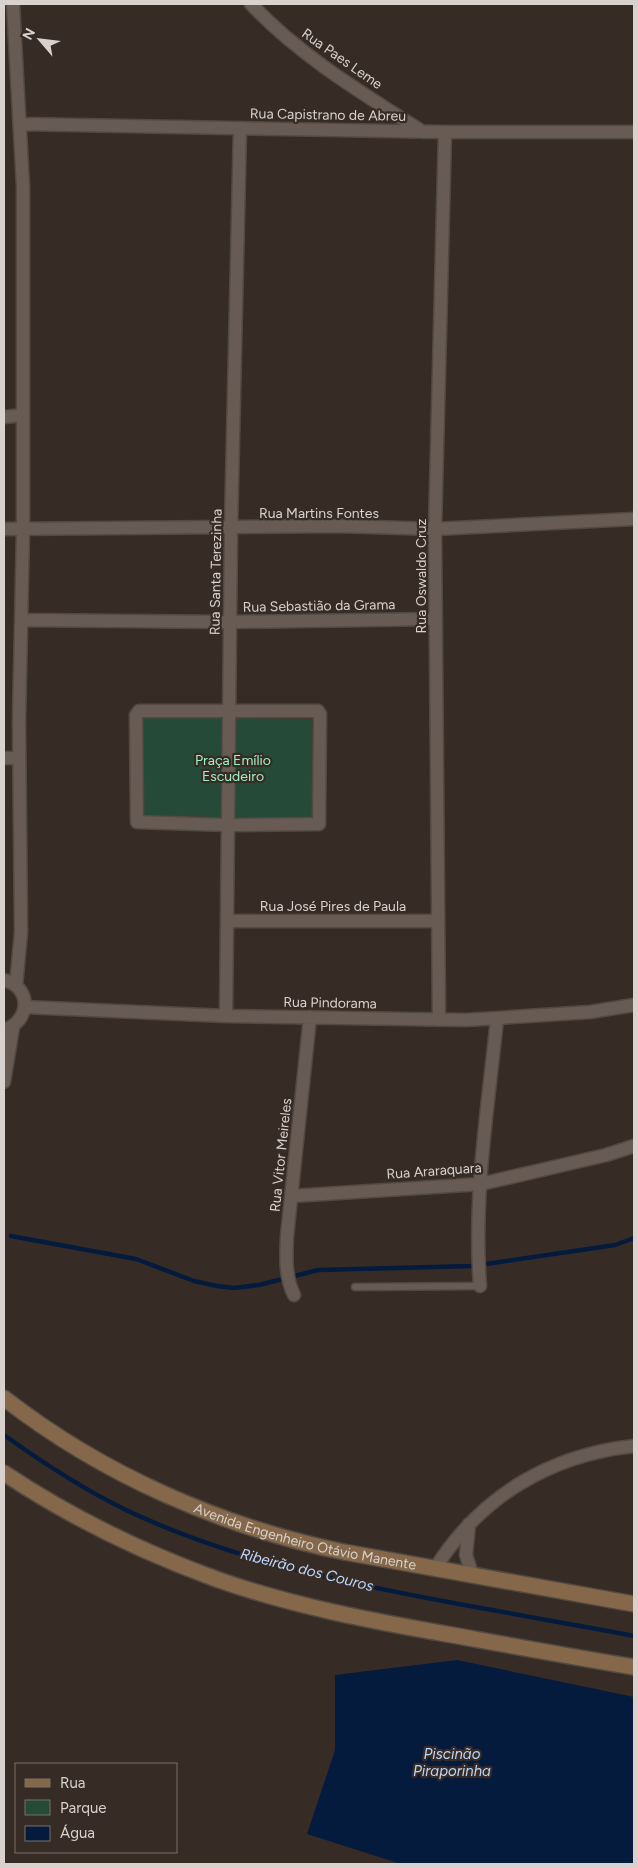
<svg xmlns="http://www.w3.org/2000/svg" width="638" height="1868" font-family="Figtree,sans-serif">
<rect width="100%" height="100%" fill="#372c25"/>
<!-- green -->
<path fill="#264a38" d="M 141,717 L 312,719 L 313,820 L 142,815 Z"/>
<!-- water -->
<path fill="#041b3e" d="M 457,1660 L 634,1697 L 634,1864 L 401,1864 L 307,1834 L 335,1750 L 335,1675 Z"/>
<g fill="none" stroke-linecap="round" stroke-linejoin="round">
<!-- stream -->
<path stroke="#041b3e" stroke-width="4.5" d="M 11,1236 L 136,1259 L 194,1281 L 217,1286 L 234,1288 L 259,1285 L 318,1270 L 472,1266 L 615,1245 L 634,1238
M 4,1435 C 43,1463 83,1489 126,1510 C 231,1560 345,1583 459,1604 C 518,1615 576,1625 634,1636"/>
<defs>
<path id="lane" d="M 355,1287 L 480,1286"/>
<path id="street" d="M 13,4 L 23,187 L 23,530 L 19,721 L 21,932 L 16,986
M 251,4 C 300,56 362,93 423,132
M 21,124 L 445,132 L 634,132
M 4,417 L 23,415
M 4,529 L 339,526 L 435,529 L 634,519
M 21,620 L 230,622 L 436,619
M 139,711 L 318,711 L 320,714 L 319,824 L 228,825 L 137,822 L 136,715 Z
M 4,758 L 19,758
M 227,921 L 438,921
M 4,980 C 32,987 31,1021 4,1030
M 25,1007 L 226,1016 L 466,1020 L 590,1012 L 634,1005
M 226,1016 L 231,528 L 240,128
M 439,1020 L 435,529 L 445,132
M 4,1082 L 13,1027
M 292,1196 L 481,1184 L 606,1155 L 634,1146
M 480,1286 C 473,1197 488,1107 497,1019
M 294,1295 C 285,1277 286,1256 287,1236 L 310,1017
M 469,1524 L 466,1555 L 472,1574
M 436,1567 C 481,1496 550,1455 634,1446"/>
<g id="secondary">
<path id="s1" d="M 4,1398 C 103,1475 222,1527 344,1552 L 634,1604"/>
<path d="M 4,1473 C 70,1517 142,1552 216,1579 C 292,1606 372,1621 452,1635 C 513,1646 573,1657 634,1667"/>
</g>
</defs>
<!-- lane casing -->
<use href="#lane" stroke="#534943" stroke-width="9"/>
<!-- street casing -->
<use href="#street" stroke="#534943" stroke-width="15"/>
<!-- secondary casing -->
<use href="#secondary" stroke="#534943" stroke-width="18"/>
<!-- lane -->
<use href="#lane" stroke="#685b54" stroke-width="6"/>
<!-- street -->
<use href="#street" stroke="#685b54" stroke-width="12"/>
<!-- secondary -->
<use href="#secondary" stroke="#85684a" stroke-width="15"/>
</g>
<g text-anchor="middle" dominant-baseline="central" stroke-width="4.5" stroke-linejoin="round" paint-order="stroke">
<!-- street labels -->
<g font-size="14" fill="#d9d1cd" stroke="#372c25">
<text transform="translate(342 59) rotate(35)">Rua Paes Leme</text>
<text transform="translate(328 115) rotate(1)">Rua Capistrano de Abreu</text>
<text x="319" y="513">Rua Martins Fontes</text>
<text transform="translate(216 572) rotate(-89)">Rua Santa Terezinha</text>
<text transform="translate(421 576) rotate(-90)">Rua Oswaldo Cruz</text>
<text transform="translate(319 606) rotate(-1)">Rua Sebastião da Grama</text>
<text x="333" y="906">Rua José Pires de Paula</text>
<text transform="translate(330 1003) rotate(1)">Rua Pindorama</text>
<text transform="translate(281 1155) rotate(-84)">Rua Vitor Meireles</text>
<text transform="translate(434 1171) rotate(-4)">Rua Araraquara</text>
<text stroke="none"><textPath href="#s1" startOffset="335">Avenida Engenheiro Otávio Manente</textPath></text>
</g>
<!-- park labels -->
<g font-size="14" fill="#9cf1c4" stroke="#372c25">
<text x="233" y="760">Praça Emílio<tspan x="233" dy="16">Escudeiro</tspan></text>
</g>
<!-- water labels -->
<g font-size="15" font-style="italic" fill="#bcd7ff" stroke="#372c25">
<text transform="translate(307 1570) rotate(14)">Ribeirão dos Couros</text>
<text x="452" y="1754">Piscinão<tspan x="452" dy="17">Piraporinha</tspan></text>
</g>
</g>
<!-- border -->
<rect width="638" height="1868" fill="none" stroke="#d9d1cd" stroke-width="10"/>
<!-- legend -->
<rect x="15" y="1763" width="162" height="90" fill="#372c25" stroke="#786e68"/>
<rect x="25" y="1779" width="25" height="8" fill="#85684a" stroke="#786e68"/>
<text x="60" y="1788" font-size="15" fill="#d9d1cd">Rua</text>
<rect x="25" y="1800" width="25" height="15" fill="#264a38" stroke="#786e68"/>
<text x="60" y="1813" font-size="15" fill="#d9d1cd">Parque</text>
<rect x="25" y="1826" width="25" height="15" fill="#041b3e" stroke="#786e68"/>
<text x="60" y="1838" font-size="15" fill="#d9d1cd">Água</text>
<!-- north arrow -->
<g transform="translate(40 40) rotate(298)" stroke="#372c25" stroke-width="4" paint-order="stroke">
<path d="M0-4L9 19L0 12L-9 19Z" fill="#d9d1cd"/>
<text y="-8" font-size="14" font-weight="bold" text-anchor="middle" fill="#d9d1cd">N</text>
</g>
</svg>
